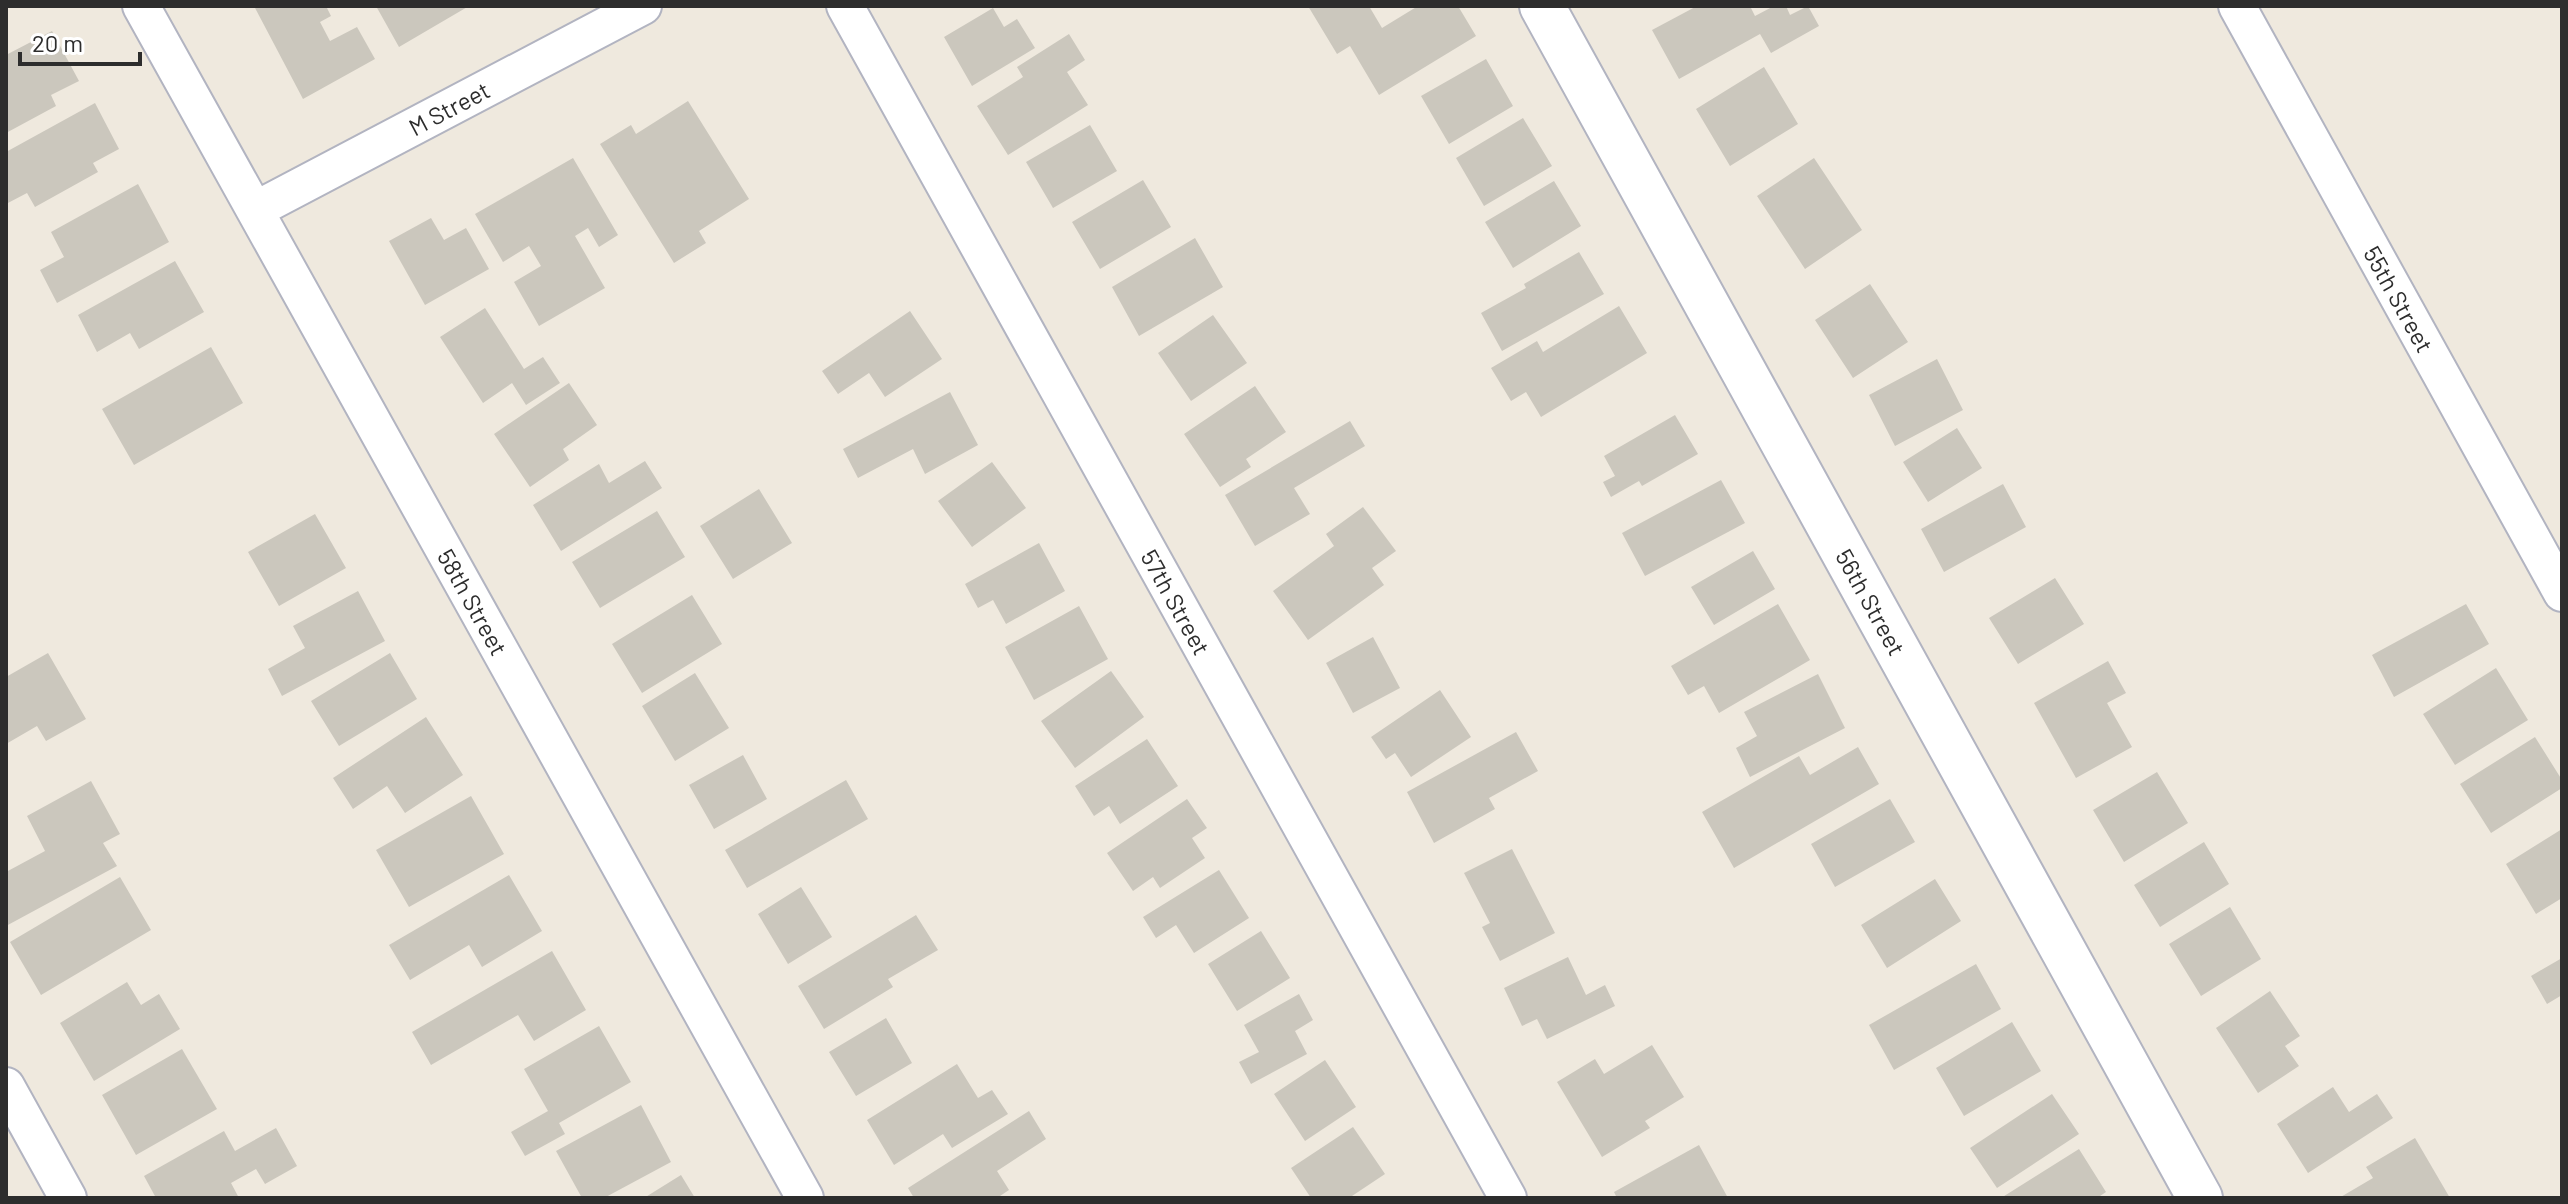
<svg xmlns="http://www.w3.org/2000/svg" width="2568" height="1204" font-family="Barlow,sans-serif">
<rect width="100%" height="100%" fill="#efe9de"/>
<!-- building -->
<path fill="#cbc7bd" d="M 254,6 L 326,6 L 331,16 L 320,22 L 330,41 L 357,27 L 375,59 L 303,99 Z
M 376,6 L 469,6 L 399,47 Z
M 1308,6 L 1369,6 L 1382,28 L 1418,6 L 1458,6 L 1476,36 L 1379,95 L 1350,46 L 1337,54 Z
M 1697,6 L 1750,6 L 1755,16 L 1774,6 L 1786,6 L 1790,15 L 1808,6 L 1819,26 L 1771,53 L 1760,34 L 1679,79 L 1652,30 Z
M 993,8 L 1004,27 L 1017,19 L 1035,48 L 972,86 L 944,37 Z
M 52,31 L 79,81 L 51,95 L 56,106 L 6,133 L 6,55 Z
M 1069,34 L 1085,60 L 1067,72 L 1088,105 L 1008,155 L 977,106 L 1023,77 L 1017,67 Z
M 1486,59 L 1513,106 L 1449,144 L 1421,96 Z
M 1764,67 L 1798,124 L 1730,166 L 1696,109 Z
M 688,101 L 749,199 L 699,231 L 706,243 L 674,263 L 600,144 L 631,125 L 636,134 Z
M 95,103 L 119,149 L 93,163 L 98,172 L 35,207 L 27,193 L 6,204 L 6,152 Z
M 1523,118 L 1552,166 L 1484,206 L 1456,158 Z
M 1090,125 L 1117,171 L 1053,208 L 1026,162 Z
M 573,158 L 618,235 L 599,247 L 588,228 L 575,236 L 605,288 L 539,326 L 514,282 L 541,266 L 529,246 L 503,262 L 475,214 Z
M 1814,158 L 1862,230 L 1805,269 L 1757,196 Z
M 1143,180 L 1171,227 L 1100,269 L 1072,222 Z
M 1554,181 L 1581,226 L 1513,268 L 1485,222 Z
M 138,184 L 169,242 L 57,303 L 40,270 L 64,257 L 51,232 Z
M 431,218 L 444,240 L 466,228 L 489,269 L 425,305 L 389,241 Z
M 1195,238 L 1223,287 L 1139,336 L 1112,287 Z
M 1579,252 L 1604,294 L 1502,351 L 1481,313 L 1526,288 L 1524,284 Z
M 175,261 L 204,312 L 139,349 L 130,333 L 97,352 L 78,315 Z
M 1870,284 L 1908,342 L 1853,378 L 1815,320 Z
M 1619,306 L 1647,353 L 1541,417 L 1526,392 L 1511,401 L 1491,368 L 1537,341 L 1543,352 Z
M 485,308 L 524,369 L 543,357 L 560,383 L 526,405 L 512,383 L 483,403 L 440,337 Z
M 910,311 L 942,359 L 885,397 L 869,373 L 838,394 L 822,371 Z
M 1213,315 L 1247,363 L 1191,401 L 1158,353 Z
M 211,347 L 243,403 L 134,465 L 102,409 Z
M 1937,359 L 1963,410 L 1895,446 L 1869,395 Z
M 569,383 L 597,425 L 563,449 L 569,460 L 530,487 L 494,434 Z
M 1255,386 L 1286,432 L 1246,459 L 1251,467 L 1220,487 L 1184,434 Z
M 950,392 L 978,445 L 925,474 L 913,449 L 858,478 L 843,449 Z
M 1675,415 L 1698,454 L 1642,486 L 1639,481 L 1611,497 L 1603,482 L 1615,476 L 1604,456 Z
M 1350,421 L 1365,446 L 1294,488 L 1310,514 L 1255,546 L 1225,495 Z
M 1957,428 L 1982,468 L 1928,502 L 1903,462 Z
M 645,461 L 662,488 L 561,551 L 533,505 L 599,464 L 609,483 Z
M 992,462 L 1026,508 L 972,547 L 938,501 Z
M 1721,480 L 1745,523 L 1645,576 L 1622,533 Z
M 2003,484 L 2026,527 L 1944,572 L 1921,529 Z
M 759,489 L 792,543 L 733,579 L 700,526 Z
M 1363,507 L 1396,551 L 1372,568 L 1384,585 L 1308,640 L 1273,591 L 1334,546 L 1326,534 Z
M 657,511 L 685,557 L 600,608 L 572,562 Z
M 315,514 L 346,568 L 279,606 L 248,552 Z
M 1039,543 L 1065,591 L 1006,624 L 993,600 L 978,608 L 965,584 Z
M 1753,551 L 1775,589 L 1714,625 L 1691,587 Z
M 2055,578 L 2084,624 L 2018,664 L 1989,618 Z
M 358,591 L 385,641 L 282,696 L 268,669 L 305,648 L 293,626 Z
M 692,595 L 722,644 L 642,693 L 612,644 Z
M 1778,604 L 1810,660 L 1719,713 L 1704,686 L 1688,695 L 1671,666 Z
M 2466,604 L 2489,644 L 2394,697 L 2372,655 Z
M 1079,606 L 1108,659 L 1034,700 L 1005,647 Z
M 1373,637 L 1400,688 L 1353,713 L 1326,663 Z
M 48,653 L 86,719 L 46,741 L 37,726 L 6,744 L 6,677 Z
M 390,653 L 417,699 L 339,746 L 311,701 Z
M 2108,661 L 2126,693 L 2107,703 L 2132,747 L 2076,778 L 2034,703 Z
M 2496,668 L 2528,720 L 2455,765 L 2423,714 Z
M 1111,671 L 1144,717 L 1075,768 L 1041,721 Z
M 695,673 L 729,728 L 675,761 L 642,706 Z
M 1818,674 L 1845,728 L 1750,777 L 1736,748 L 1757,736 L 1744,712 Z
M 1440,690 L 1471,737 L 1411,777 L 1395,753 L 1386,759 L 1371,737 Z
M 426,717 L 463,775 L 405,813 L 387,786 L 353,809 L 333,778 Z
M 1516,732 L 1538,771 L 1489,798 L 1495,809 L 1434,843 L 1407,792 Z
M 2535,737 L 2562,780 L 2562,788 L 2491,833 L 2460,784 Z
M 1147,739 L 1178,786 L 1120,824 L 1109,806 L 1094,816 L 1075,786 Z
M 1858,747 L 1879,784 L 1734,868 L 1702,812 L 1799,756 L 1810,775 Z
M 743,755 L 767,799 L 714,829 L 689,785 Z
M 2157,772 L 2188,823 L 2124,862 L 2093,810 Z
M 846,780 L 868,819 L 747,888 L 725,850 Z
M 91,781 L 120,834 L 103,843 L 117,866 L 6,926 L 6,872 L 45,851 L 27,816 Z
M 471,796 L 504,854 L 409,907 L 376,850 Z
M 1187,799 L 1207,828 L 1192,838 L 1205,858 L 1160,888 L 1153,877 L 1133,891 L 1107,853 Z
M 1890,799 L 1915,842 L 1835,887 L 1811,844 Z
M 2562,829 L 2562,898 L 2536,914 L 2506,864 Z
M 2204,842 L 2229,884 L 2160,927 L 2134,885 Z
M 1512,849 L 1555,933 L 1500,961 L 1482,927 L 1490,923 L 1464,873 Z
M 1219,870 L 1249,918 L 1194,953 L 1176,925 L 1156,938 L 1143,917 Z
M 509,875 L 542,931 L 482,967 L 469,945 L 410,980 L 389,945 Z
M 120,877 L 151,930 L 41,995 L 10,942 Z
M 1935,879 L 1961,921 L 1887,968 L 1861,925 Z
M 801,887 L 832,937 L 788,964 L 758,914 Z
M 2230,907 L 2261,959 L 2201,996 L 2169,944 Z
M 916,915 L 938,950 L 888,979 L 893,987 L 824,1029 L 798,986 Z
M 1261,931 L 1290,978 L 1237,1011 L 1208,964 Z
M 552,951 L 586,1010 L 534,1041 L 518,1015 L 431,1065 L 412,1032 Z
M 1568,957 L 1586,995 L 1605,985 L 1615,1006 L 1547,1039 L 1537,1019 L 1522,1026 L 1504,988 Z
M 2562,958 L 2562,995 L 2547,1004 L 2531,976 Z
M 1976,964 L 2001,1009 L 1894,1070 L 1869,1025 Z
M 127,982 L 141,1005 L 159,994 L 180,1029 L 94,1081 L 60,1023 Z
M 2270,991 L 2300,1036 L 2285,1046 L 2299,1066 L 2258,1093 L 2216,1028 Z
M 1299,994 L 1313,1020 L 1295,1031 L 1307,1054 L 1251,1084 L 1239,1062 L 1259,1052 L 1244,1025 Z
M 886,1018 L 912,1063 L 856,1096 L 829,1052 Z
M 2012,1022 L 2041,1071 L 1964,1116 L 1936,1068 Z
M 599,1026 L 631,1082 L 559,1123 L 565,1134 L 525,1156 L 511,1132 L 548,1111 L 524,1069 Z
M 1652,1045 L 1684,1097 L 1645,1121 L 1650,1128 L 1602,1157 L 1557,1082 L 1595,1059 L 1604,1074 Z
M 182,1049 L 217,1109 L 136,1155 L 102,1095 Z
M 1325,1060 L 1356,1107 L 1305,1141 L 1274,1094 Z
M 957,1064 L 978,1098 L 992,1090 L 1008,1114 L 952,1148 L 943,1134 L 894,1165 L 867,1120 Z
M 2333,1087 L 2349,1112 L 2377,1094 L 2393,1118 L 2308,1173 L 2277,1124 Z
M 2052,1094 L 2079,1134 L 1997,1188 L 1970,1148 Z
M 641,1105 L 671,1162 L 604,1198 L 582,1198 L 556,1151 Z
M 1029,1111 L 1046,1139 L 997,1171 L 1009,1190 L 997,1198 L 914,1198 L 908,1188 Z
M 1353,1127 L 1385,1174 L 1349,1198 L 1311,1198 L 1291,1168 Z
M 276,1128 L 297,1166 L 265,1184 L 256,1169 L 231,1183 L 239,1198 L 156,1198 L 144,1176 L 224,1131 L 235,1151 Z
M 2415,1138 L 2450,1198 L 2339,1198 L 2373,1178 L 2366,1167 Z
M 1699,1145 L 1728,1198 L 1617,1198 L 1614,1192 Z
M 2079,1149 L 2106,1192 L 2097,1198 L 2001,1198 Z
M 681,1175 L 695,1198 L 644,1198 Z"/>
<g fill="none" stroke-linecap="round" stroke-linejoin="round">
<defs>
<path id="minor" d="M 141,6 L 805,1198
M 845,6 L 1508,1198
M 2237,6 L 2562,593
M 255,210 L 643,6
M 6,1086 L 68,1198"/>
<path id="tertiary" d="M 1542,6 L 2200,1198"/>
</defs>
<!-- minor casing -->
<use href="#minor" stroke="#b2b4c1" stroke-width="40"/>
<!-- tertiary casing -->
<use href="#tertiary" stroke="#b2b4c1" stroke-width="48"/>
<!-- minor -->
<use href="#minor" stroke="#fff" stroke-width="36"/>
<!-- tertiary -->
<use href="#tertiary" stroke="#fff" stroke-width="44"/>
</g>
<g text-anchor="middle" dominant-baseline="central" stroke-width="7" stroke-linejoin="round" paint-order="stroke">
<!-- street labels -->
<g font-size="24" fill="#2d2d2d" stroke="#fff">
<text transform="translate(449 108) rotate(-28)">M Street</text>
<text transform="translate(2399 299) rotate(61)">55th Street</text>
<text transform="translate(473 602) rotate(61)">58th Street</text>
<text transform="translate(1176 602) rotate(61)">57th Street</text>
<text transform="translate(1871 602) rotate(61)">56th Street</text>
</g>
</g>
<!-- border -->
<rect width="2568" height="1204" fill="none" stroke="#2d2d2d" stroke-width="16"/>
<!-- scale -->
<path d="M20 52v12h120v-12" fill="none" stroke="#2d2d2d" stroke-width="4"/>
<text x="32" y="52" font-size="24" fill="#2d2d2d" stroke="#ffffff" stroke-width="6" paint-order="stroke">20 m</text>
</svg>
